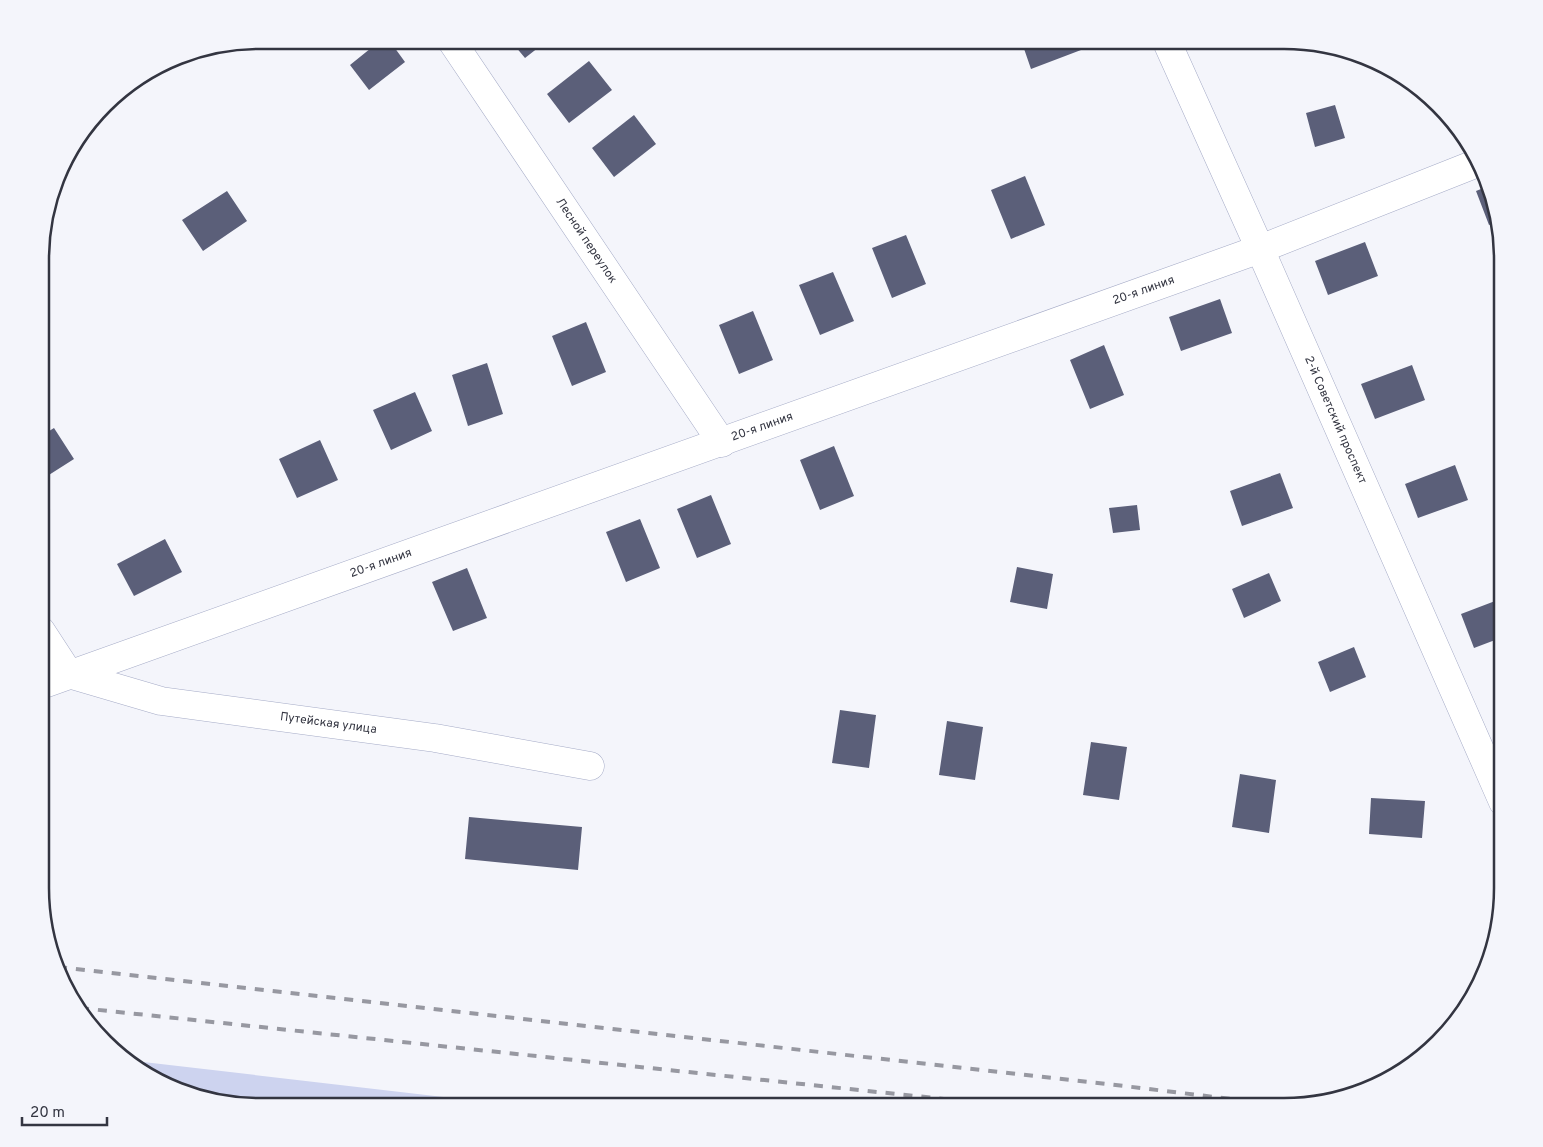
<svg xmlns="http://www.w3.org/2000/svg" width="1543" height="1147" font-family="Overpass,sans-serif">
<rect width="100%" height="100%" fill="#f4f5fb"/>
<!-- green -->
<path fill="#cdd3ef" d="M 126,1060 L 530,1107 L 245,1107 L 175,1090 Z"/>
<!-- building -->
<path fill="#5b5f79" d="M 381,40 L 389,40 L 405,62 L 369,90 L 350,65 Z
M 510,40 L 548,40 L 525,58 Z
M 1021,40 L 1078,40 L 1081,50 L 1031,69 Z
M 589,61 L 612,90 L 569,123 L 547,94 Z
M 1335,105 L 1345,138 L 1315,147 L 1306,113 Z
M 634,115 L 656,144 L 614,177 L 592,148 Z
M 1025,176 L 1045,225 L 1011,239 L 991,190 Z
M 1486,187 L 1495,223 L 1489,225 L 1476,191 Z
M 227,191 L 247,221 L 203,251 L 182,220 Z
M 906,235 L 926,284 L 892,298 L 872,248 Z
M 1365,242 L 1378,276 L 1328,295 L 1315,261 Z
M 833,272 L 854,321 L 820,335 L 799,285 Z
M 1220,299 L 1232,333 L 1181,351 L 1169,317 Z
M 753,311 L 773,360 L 739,374 L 719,325 Z
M 586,322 L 606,372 L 572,386 L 552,336 Z
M 1104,345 L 1124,395 L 1090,409 L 1070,360 Z
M 487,363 L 503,414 L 468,426 L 452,375 Z
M 1412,365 L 1425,400 L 1375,419 L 1361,384 Z
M 415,392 L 432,431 L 391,450 L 373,410 Z
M 54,428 L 74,459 L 41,480 L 41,436 Z
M 320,440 L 338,480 L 297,498 L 279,459 Z
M 834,446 L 854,496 L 820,510 L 800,460 Z
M 1455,465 L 1468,500 L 1418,518 L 1405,484 Z
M 1280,473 L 1293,508 L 1242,526 L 1230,491 Z
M 711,495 L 731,544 L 697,558 L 677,509 Z
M 1137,505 L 1140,530 L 1113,533 L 1109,508 Z
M 640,519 L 660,568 L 626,582 L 606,532 Z
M 165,539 L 182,572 L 134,596 L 117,564 Z
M 1017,567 L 1053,574 L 1047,609 L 1010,602 Z
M 467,568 L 487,618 L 453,631 L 432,582 Z
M 1269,573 L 1281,601 L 1244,618 L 1232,589 Z
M 1503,598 L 1503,637 L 1474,648 L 1461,614 Z
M 1354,647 L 1366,677 L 1330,692 L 1318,662 Z
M 840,710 L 876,715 L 869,768 L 832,763 Z
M 947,721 L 983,727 L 975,780 L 939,775 Z
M 1091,742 L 1127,747 L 1119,800 L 1083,795 Z
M 1240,774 L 1276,780 L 1269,833 L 1232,827 Z
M 1371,798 L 1425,801 L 1422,838 L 1369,834 Z
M 469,817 L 582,827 L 578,870 L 465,859 Z"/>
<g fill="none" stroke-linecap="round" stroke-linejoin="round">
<defs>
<g id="minor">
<path id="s1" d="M 451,40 L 722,443"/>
<path id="s2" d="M 1166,40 L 1260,249 L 1503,802"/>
<path id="s3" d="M 41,631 L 69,674 L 161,701 L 435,738 L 590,766"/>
<path id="s4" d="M 41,685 L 1260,249 L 1480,162"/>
</g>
</defs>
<!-- minor casing -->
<use href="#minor" stroke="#a5abc7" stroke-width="29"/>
<!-- minor -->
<use href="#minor" stroke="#fff" stroke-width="28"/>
<!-- rail -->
<path stroke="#9798a1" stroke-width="4" stroke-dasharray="9 9" stroke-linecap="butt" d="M 58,967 L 1124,1086 L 1289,1106
M 80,1008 L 1020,1107"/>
</g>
<g text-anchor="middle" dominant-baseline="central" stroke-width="5" stroke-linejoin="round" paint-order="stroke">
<!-- street labels -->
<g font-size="12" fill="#333541" stroke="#f4f5fb">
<text stroke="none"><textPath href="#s1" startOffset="242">Лесной переулок</textPath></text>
<text stroke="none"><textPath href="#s4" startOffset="1171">20-я линия</textPath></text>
<text stroke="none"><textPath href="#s2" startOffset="416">2-й Советский проспект</textPath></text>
<text stroke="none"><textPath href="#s4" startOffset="766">20-я линия</textPath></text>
<text stroke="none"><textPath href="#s4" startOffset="361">20-я линия</textPath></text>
<text stroke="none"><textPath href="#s3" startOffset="316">Путейская улица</textPath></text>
</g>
</g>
<!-- crop -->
<path d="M0 0H1543V1147H0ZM259 49H1284A210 210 0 0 1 1494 259V888A210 210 0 0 1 1284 1098H259A210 210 0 0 1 49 888V259A210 210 0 0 1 259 49Z" fill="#f4f5fb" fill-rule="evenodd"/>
<path fill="none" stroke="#333541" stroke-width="2.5" d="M259 49H1284A210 210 0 0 1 1494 259V888A210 210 0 0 1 1284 1098H259A210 210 0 0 1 49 888V259A210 210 0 0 1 259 49Z"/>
<!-- scale -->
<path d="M22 1117v8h85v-8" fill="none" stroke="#333541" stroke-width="2.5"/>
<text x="30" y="1117" font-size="15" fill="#333541" stroke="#f4f5fb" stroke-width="4" paint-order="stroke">20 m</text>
</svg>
